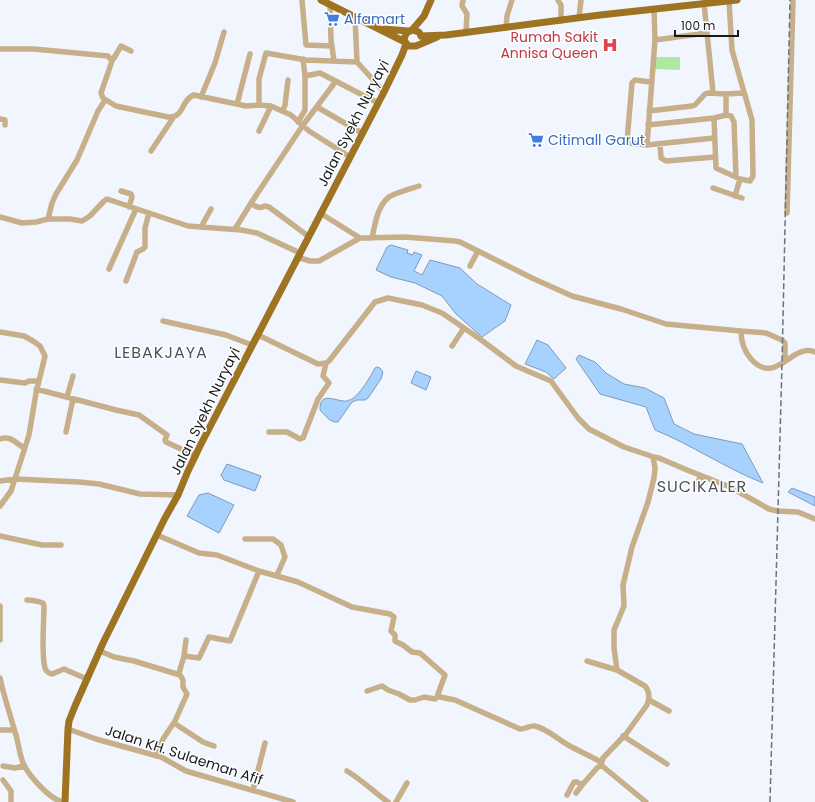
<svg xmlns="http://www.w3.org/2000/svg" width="815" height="802" font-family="Poppins,sans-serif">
<rect width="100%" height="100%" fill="#f1f6fe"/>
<!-- green -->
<path fill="#afe9a1" d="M 655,57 L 680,57 L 680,70 L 655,69 Z"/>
<!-- water -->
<path fill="#a8d2fe" stroke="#7d9bba" d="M 391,245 L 408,250 L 407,253 L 413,255 L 414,252 L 422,255 L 414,271 L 422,275 L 430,260 L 460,268 L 477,284 L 511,305 L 505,321 L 482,337 L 456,314 L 442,296 L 415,283 L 391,277 L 376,270 L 387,247 Z
M 537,340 L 548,345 L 566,368 L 554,379 L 546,372 L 525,364 Z
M 579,355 L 595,362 L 606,373 L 624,384 L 645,388 L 664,398 L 674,424 L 694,434 L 742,444 L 763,483 C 725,468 692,445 655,430 L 646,407 L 600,394 L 576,359 Z
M 377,367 L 380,368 L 383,372 L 381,379 L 368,398 L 365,400 L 357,400 L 352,402 L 338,422 C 330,423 325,415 320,410 C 319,390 337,402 346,401 C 347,401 352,399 352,399 C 360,394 371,376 375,368 Z
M 416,371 L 431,377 L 426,390 L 411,383 Z
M 227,464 L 261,476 L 255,491 L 224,480 L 221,475 Z
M 792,488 L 815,497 L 815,506 L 788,492 Z
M 208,493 L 234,505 L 219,533 L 187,516 L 199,495 Z"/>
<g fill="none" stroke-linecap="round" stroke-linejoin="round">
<!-- minor -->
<path stroke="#c7af8a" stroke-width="5.5" d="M 302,0 L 306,45 L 332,46
M 463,0 L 462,6 L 467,14 L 466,32
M 558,0 L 559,2 L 561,5 L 561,21
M 704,3 L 713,92
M 330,4 L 331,40 L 334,61
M 355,17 L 357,62 L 384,92
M 579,18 L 581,0
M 506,27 L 507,16 L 512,0
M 655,40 L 707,33
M 0,49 L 34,49 L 108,56 L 112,61 L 101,93 L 103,98 L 116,106 L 168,117 C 185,118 181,99 194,95 L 246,106 L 259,105 L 271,106 L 291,115 L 309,131 L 350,157
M 112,60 L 114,58 L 121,46 L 131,51
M 305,76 L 320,73 L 378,103
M 651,82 L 635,80 L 632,83 L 627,141 L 629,143 L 647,145 L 714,138
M 201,97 L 215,63 L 224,32
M 237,104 L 250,54
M 259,105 L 259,79 L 266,53 L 306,60 L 357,62
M 317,107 L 362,133
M 283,110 L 285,105 L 288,80
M 649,111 L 692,106 L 695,105 L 705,94 L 708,93 L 726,94 L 743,93
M 726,115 L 726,94
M 714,118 L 716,168 L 740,179 L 750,181 L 753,176 L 752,120 L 732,50 L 729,1
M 0,119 L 5,120 L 5,125
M 298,122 L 305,110 L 305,76 L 303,59
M 648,125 L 714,118 L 726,115 L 731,116 L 734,122 L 736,176
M 259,131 L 271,106
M 660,144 L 661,158 L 666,161 L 715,157
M 647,145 L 655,40 L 654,9
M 151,151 L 173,118
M 713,188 L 742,198
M 121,191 L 131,194 L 132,197 L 129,207
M 735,196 L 740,179
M 320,213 L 360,238
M 787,213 L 793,0
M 0,217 L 22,223 L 36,222 L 48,219 L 70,219 L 82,221 L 90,216 L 104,201 L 107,199 L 188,226 L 241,230 L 257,233 L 300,253
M 48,219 L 52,203 L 56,194 L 77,160 L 98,111 L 105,100
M 201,227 L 211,209
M 235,229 L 251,203
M 308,236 L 269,207 L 265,206 C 259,209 256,207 251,203 L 303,125 L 336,81
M 372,238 C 375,225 377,206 389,197 C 397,192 410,189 419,186
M 297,257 L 310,261 L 319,261 L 360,238 L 405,237 L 455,241 L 460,242 L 532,278 L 572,296 L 621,309 L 666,324 L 741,331 C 741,342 744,351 751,359 C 776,387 792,342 815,352
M 470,266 L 478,251
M 109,269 L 136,209
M 126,281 L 137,252 L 143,249 L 145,247 L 145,228 L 149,213
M 163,321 L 226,335 L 252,345
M 741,331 L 766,333 L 782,340 L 785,343 L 785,361
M 0,332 L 24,336 L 33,341 L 40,346 L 45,356 L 36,393 L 29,435 L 11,491 L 0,506
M 258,335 L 318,364 L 326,363 L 329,361 L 375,302 L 388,298 L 422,305 L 442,313 L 480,339 L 516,366 L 551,381 L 578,418 L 589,429 L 624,447 L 648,455 L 653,457 L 655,468 L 654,478 L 648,502 L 632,547 L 623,585 L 624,606 L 614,630 L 614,648 L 617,670 L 645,686 C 650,692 650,698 647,705 L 626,734 L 603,758 L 601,765 L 646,802
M 452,346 L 464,328
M 0,380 L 25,383 L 29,381 L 38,381
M 36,389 L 116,410 L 139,415 L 167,435 L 165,440 L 166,442 L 196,456
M 67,397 L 73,376
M 66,432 L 73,399
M 269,432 L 287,432 L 300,439 L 303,438 L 318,399 L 329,383 L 323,376 L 326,363
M 0,439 C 10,435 16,443 24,448
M 653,457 L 659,458 L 687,470 L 730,487 L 769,509 L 777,511 L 798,512 L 815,519
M 0,481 L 15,479 L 79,482 L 99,484 L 140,494 L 178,495
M 696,485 L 701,476
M 157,535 L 199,553 L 217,555 L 259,571 L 298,582 L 352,607 L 390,614 L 394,617 L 391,631 L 395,635 L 395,641 L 403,645 L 412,652 L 420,653 L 445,675 L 438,694 L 440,697 L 455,700 L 520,729 C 525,729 531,725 535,726 C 548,729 557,739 568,745 C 579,751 590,756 601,762
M 0,536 L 42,545 L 61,545
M 245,539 L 273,539 L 281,545 L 285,557 L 277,575
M 27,600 C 33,600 37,601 43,603 L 44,606 C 44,622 41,654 45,668 C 46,671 48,673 52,674 L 64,669 L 87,679
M 0,606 L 0,640
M 100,651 L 114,657 L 134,661 L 180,675
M 184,656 L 199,658 L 209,637 L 230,641 L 259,571
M 587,661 L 617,670
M 0,678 C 4,697 10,714 15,732 C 19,743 19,755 24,765 C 30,777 49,798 62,802
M 367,691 L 382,686 L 388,690 L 399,694 L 410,700 L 415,700 L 424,697 L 435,699 L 438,696
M 649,700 L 669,711
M 174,723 L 203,742 L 214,746
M 68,729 L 96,739 L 161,757 L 186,771 L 293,802
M 0,730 L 14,730
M 623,736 L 667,764
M 156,756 L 163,739 L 175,721 L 187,694 L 183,687 L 183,680 L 179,673 L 184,656 L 186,640
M 3,766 L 15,768 L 24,766
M 347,771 C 362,780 374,792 388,802
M 3,780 L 11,791 L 11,802
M 253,790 L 265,743
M 576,793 L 582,785
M 567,795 L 574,782 L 577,782 L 582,785 L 597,768 L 601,765
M 396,802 L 407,783"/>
<!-- major -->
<path stroke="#9e7322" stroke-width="7" d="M 321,0 L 405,42
M 384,29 L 408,31
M 412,30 L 424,16 L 431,0
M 421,36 L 446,35 L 600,15 L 737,0
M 421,36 L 419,32 L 412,30 L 406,33 L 404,40 L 408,46 L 416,46 L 437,37
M 65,802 L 68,729 L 69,721 L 75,706 L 103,643 L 165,518 L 178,495 L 188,471 L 201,444 L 384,92 L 402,55 L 406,44"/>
<!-- rail -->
<path stroke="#6e7176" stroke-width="1.5" stroke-dasharray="6 3" stroke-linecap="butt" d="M 770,802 L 782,364 L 790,0"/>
</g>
<!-- icons -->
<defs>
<symbol id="supermarket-bare" viewBox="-9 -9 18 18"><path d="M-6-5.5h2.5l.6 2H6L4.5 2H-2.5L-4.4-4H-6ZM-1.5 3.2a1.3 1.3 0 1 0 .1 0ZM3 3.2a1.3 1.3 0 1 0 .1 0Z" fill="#3f7fe0" stroke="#fff" stroke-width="2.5" paint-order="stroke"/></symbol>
<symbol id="hospital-bare" viewBox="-9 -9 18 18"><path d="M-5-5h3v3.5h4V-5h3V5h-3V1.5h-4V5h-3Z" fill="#e0444e" stroke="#fff" stroke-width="2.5" paint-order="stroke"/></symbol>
</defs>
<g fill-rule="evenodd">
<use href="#supermarket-bare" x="321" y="8" width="22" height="22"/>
<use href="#hospital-bare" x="599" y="34" width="22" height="22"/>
<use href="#supermarket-bare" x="525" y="129" width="22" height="22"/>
</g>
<g text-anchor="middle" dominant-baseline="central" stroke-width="3" stroke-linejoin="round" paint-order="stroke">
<!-- shop labels -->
<g font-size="14" fill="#366cbe" stroke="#fff" text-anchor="start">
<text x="344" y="19">Alfamart</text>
<text x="548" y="140">Citimall Garut</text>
</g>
<!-- health labels -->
<g font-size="14" fill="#be3a42" stroke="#fff" text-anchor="end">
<text x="598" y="37">Rumah Sakit<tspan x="598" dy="16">Annisa Queen</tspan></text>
</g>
<!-- street labels -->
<g font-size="14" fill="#181a1d" stroke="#fff">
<text transform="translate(353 123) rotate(-63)">Jalan Syekh Nuryayi</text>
<text transform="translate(205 411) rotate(-64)">Jalan Syekh Nuryayi</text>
<text transform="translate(184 755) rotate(18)">Jalan KH. Sulaeman Afif</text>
</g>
<!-- quarter labels -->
<g font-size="16" letter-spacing="1" fill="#4d525a" stroke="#fff">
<text x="161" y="352">LEBAKJAYA</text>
<text x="702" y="486">SUCIKALER</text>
</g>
</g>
<!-- scale -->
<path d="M675 30v6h63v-6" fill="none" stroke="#181a1d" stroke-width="2"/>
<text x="681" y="30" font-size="12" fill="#181a1d" stroke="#ffffff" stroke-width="3" paint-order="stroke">100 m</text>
</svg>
